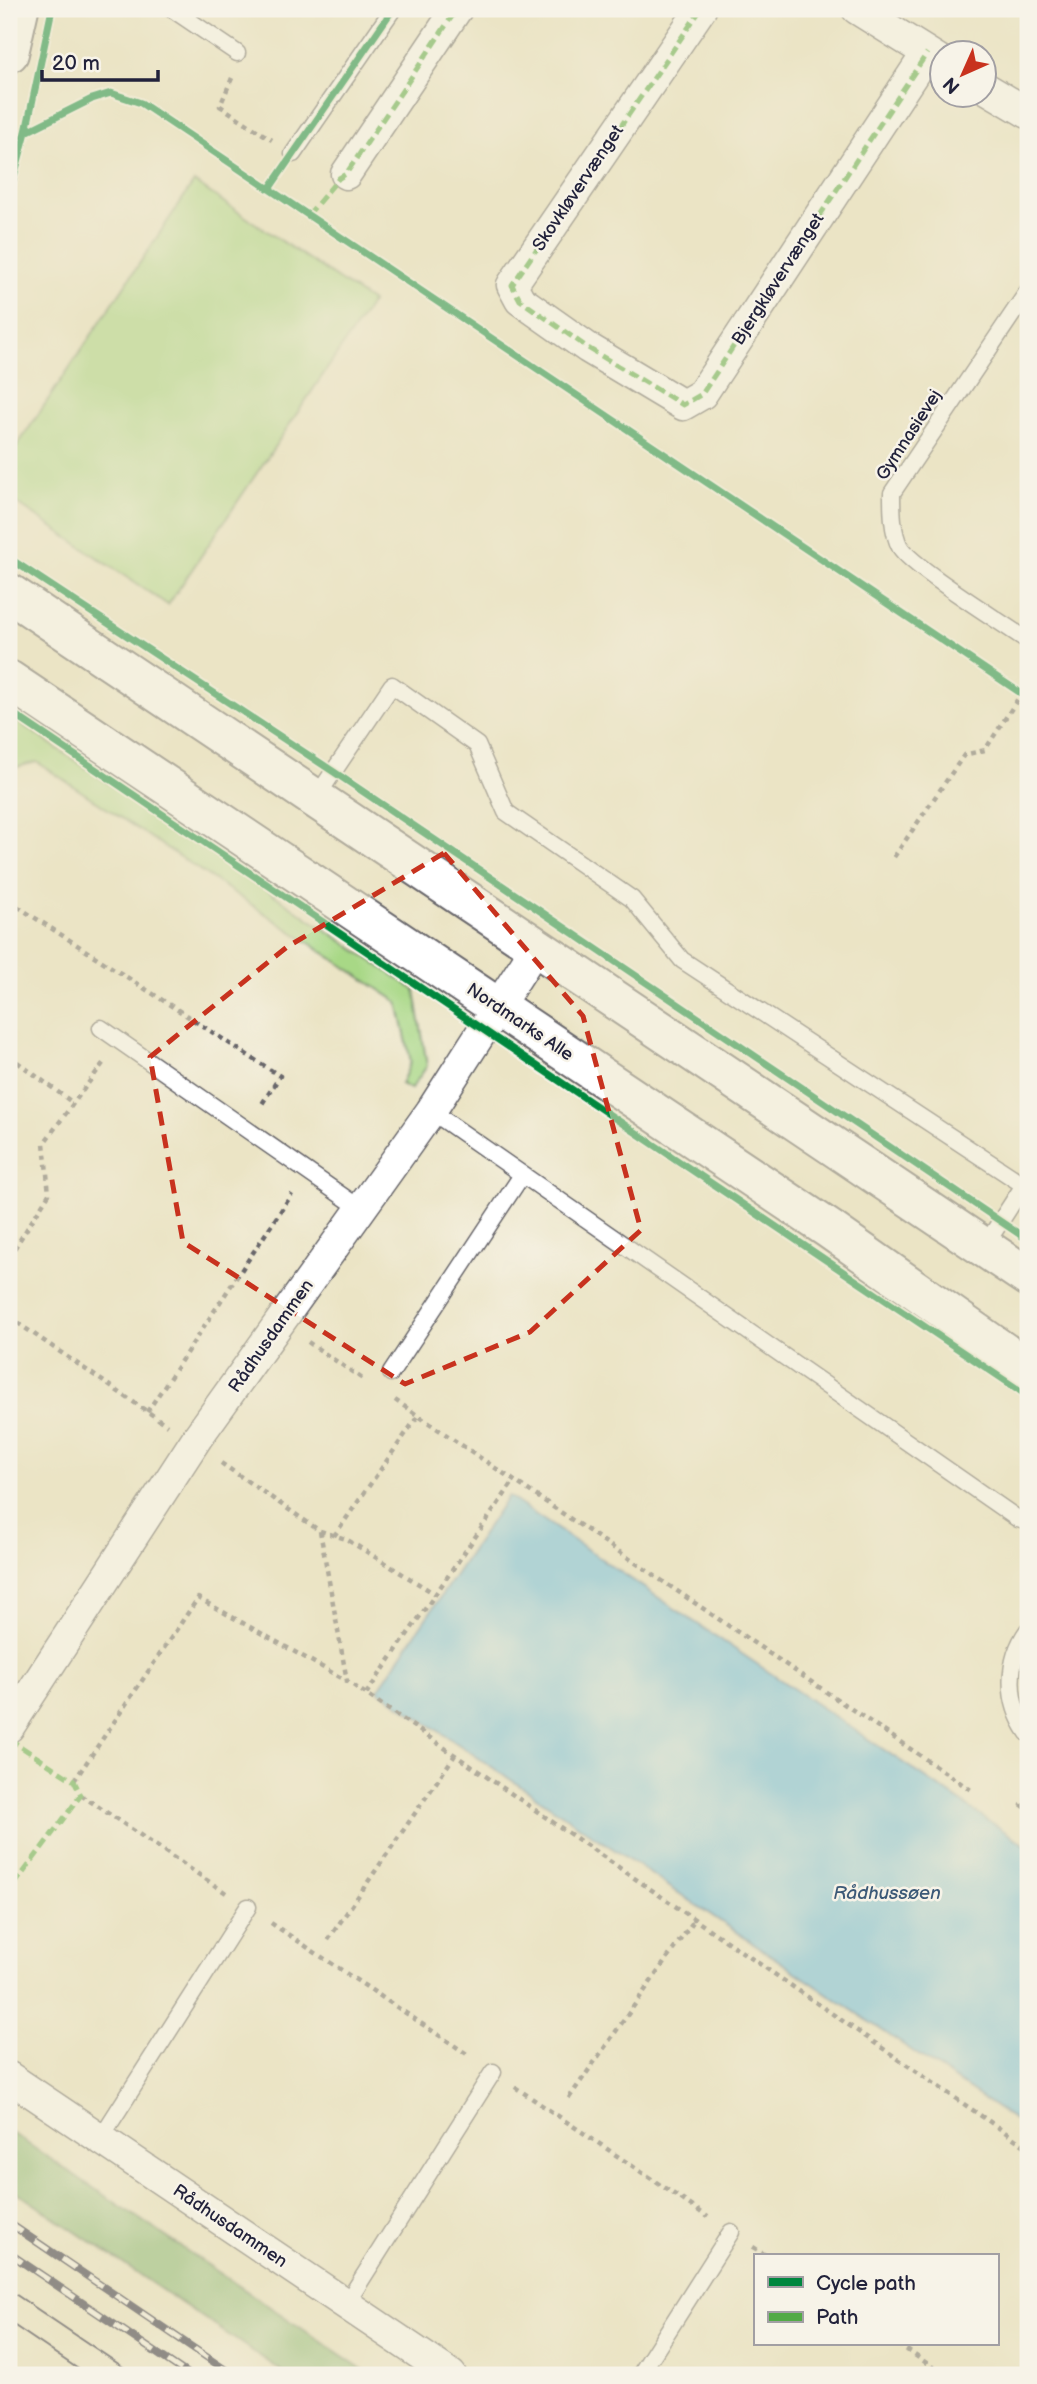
<svg xmlns="http://www.w3.org/2000/svg" width="1037" height="2384" font-family="'Balsamiq Sans',sans-serif">
<rect width="100%" height="100%" fill="#f7f3e8"/>
<filter id="ink" filterUnits="userSpaceOnUse"><feTurbulence type="fractalNoise" baseFrequency=".0143" numOctaves="2"/><feDisplacementMap in="SourceGraphic" scale="14" xChannelSelector="R" yChannelSelector="G"/><feConvolveMatrix kernelMatrix="1 2 1 2 8 2 1 2 1" color-interpolation-filters="sRGB"/></filter>
<filter id="wash" filterUnits="userSpaceOnUse"><feTurbulence type="fractalNoise" baseFrequency=".00686" numOctaves="4" result="noise"/><feDisplacementMap in="SourceGraphic" scale="28" xChannelSelector="R" yChannelSelector="G"/><feGaussianBlur stdDeviation="1.57" result="paint"/><feColorMatrix in="noise" values="0 0 0 0 0 0 0 0 0 0 0 0 0 0 0 0 0 1.4 0 .05"/><feComposite in="paint" operator="in"/></filter>
<g filter="url(#wash)">
<rect width="100%" height="100%" fill="#ebe4c5"/>
<!-- green -->
<path fill="#a8d886" stroke="#657d60" stroke-width="2" d="M 194,182 L 372,302 L 168,605 L 9,498 L 9,458 Z
M 9,716 L 415,990 L 427,1066 L 411,1089 L 401,1084 L 411,1062 L 398,1002 L 37,762 L 9,769 Z"/>
<!-- forest -->
<path fill="#86b873" stroke="#546d57" stroke-width="2" d="M 9,2131 L 371,2375 L 288,2375 L 9,2187 Z"/>
<!-- water -->
<path fill="#6abfe6" stroke="#467090" stroke-width="2" d="M 508,1496 L 1028,1847 L 1028,2129 L 378,1690 Z"/>
</g>
<g filter="url(#ink)">
<g fill="none" stroke-linecap="round" stroke-linejoin="round">
<defs>
<path id="lane" d="M 172,9 L 237,53
M 293,154 L 393,9
M 1028,291 L 892,493 C 892,509 892,532 900,547 C 913,568 1003,623 1028,641
M 315,799 L 392,685 L 477,745 L 506,812 L 632,899 L 682,960 L 1024,1185 L 984,1247
M 101,1028 L 361,1209
M 431,1111 L 1018,1519 L 1028,1522
M 391,1373 L 522,1175
M 1028,1630 C 1006,1661 1006,1702 1028,1733
M 100,2139 L 248,1907
M 346,2304 L 493,2072
M 640,2375 L 731,2232"/>
<path id="street" d="M 701,9 L 512,285 L 520,300 L 588,348 L 683,405 L 702,394 L 927,53
M 857,9 L 942,62
M 984,87 L 1028,113
M 346,174 L 457,9
M 9,1727 L 197,1438 L 431,1111 L 536,947
M 9,2077 L 451,2375"/>
<path id="secondary" d="M 9,53 L 19,9
M 9,593 L 1028,1277
M 9,680 L 829,1229 L 1028,1369"/>
</defs>
<!-- lane casing -->
<use href="#lane" stroke="#68666b" stroke-width="19"/>
<!-- street casing -->
<use href="#street" stroke="#68666b" stroke-width="33"/>
<!-- secondary casing -->
<use href="#secondary" stroke="#68666b" stroke-width="42"/>
<!-- path -->
<path stroke="#68666b" stroke-width="4.5" stroke-dasharray="5 5" stroke-linecap="butt" d="M 232,78 L 220,106 L 272,140
M 894,857 L 964,755 L 985,750 L 1028,683
M 9,901 L 280,1076 L 260,1107
M 9,1056 L 73,1103
M 9,1257 L 49,1194 L 44,1143 L 104,1062
M 9,1317 L 167,1425
M 308,1342 L 364,1380
M 395,1400 L 974,1792
M 147,1412 L 292,1194
M 221,1463 L 320,1531 L 347,1681 L 1028,2148
M 320,1531 L 346,1539 L 435,1594
M 334,1536 L 418,1416
M 366,1694 L 514,1481
M 74,1781 L 198,1598 L 347,1681
M 81,1795 L 226,1893
M 1028,1796 L 1022,1805 L 1028,1809
M 271,1923 L 470,2056
M 328,1940 L 455,1755
M 515,2087 L 708,2217
M 569,2098 L 695,1919
M 753,2247 L 767,2256
M 898,2344 L 945,2375"/>
<!-- lane -->
<use href="#lane" stroke="#fff" stroke-width="16"/>
<!-- street -->
<use href="#street" stroke="#fff" stroke-width="30"/>
<!-- secondary -->
<use href="#secondary" stroke="#fff" stroke-width="38"/>
<!-- tram -->
<path stroke="#22223b" stroke-width="2" d="M 9,2290 L 135,2375
M 9,2322 L 87,2375"/>
<defs>
<path id="rail" d="M 9,2223 L 233,2375
M 9,2253 L 189,2375"/>
</defs>
<!-- rail casing -->
<use href="#rail" stroke="#22223b" stroke-width="8"/>
<!-- rail -->
<use href="#rail" stroke="#f7f3e8" stroke-width="5" stroke-dasharray="16" stroke-linecap="butt"/>
<!-- quiet -->
<path stroke="#53aa46" stroke-width="5" stroke-dasharray="10 5" stroke-linecap="butt" d="M 701,9 L 512,285 L 520,300 L 588,348 L 683,405 L 702,394 L 927,53
M 308,215 L 339,178 L 346,174 L 457,9
M 9,1739 L 74,1781 L 81,1795 L 9,1892"/>
<defs>
<path id="cycleway" d="M 26,132 L 92,99 L 111,93 L 141,103 L 1028,698
M 269,189 L 393,9
M 9,195 L 26,132 L 52,9
M 9,558 L 334,772 L 1028,1240
M 9,711 L 1028,1396"/>
</defs>
<!-- cycleway casing -->
<use href="#cycleway" stroke="#f7f3e8" stroke-width="11"/>
<!-- cycleway -->
<use href="#cycleway" stroke="#00873e" stroke-width="7"/>
</g>
</g>
<!-- marked area -->
<path d="M0 0H1037V2384H0ZM 444,853 L 583,1016 L 641,1230 L 530,1332 L 405,1384 L 183,1242 L 150,1057 L 287,947 Z" fill="#ebe4c5" fill-opacity=".55" fill-rule="evenodd"/>
<path fill="none" stroke="#c8321e" stroke-width="5" stroke-dasharray="14 9" stroke-linejoin="round" d="M 444,853 L 583,1016 L 641,1230 L 530,1332 L 405,1384 L 183,1242 L 150,1057 L 287,947 Z"/>
<g text-anchor="middle" dominant-baseline="central" stroke-width="5" stroke-linejoin="round" paint-order="stroke">
<!-- street labels -->
<g font-size="18" fill="#22223b" stroke="#f7f3e8">
<text transform="translate(578 188) rotate(-56)">Skovkløvervænget</text>
<text transform="translate(778 279) rotate(-57)">Bjergkløvervænget</text>
<text transform="translate(909 435) rotate(-57)">Gymnasievej</text>
<text transform="translate(520 1022) rotate(34)">Nordmarks Alle</text>
<text transform="translate(271 1336) rotate(-55)">Rådhusdammen</text>
<text transform="translate(230 2226) rotate(34)">Rådhusdammen</text>
</g>
<!-- water labels -->
<g font-size="19" font-style="italic" fill="#3b5977" stroke="#f7f3e8">
<text x="887" y="1893">Rådhussøen</text>
</g>
</g>
<!-- margin -->
<rect width="1037" height="2384" fill="none" stroke="#f7f3e8" stroke-width="35"/>
<!-- legend -->
<rect x="754" y="2254" width="245" height="91" fill="#f7f3e8" stroke="#a29fa3" stroke-width="2"/>
<rect x="768" y="2277" width="35" height="10" fill="#00873e" stroke="#a29fa3" stroke-width="2"/>
<text x="816" y="2290" font-size="21" fill="#22223b">Cycle path</text>
<rect x="768" y="2312" width="35" height="10" fill="#53aa46" stroke="#a29fa3" stroke-width="2"/>
<text x="816" y="2324" font-size="21" fill="#22223b">Path</text>
<!-- north arrow -->
<g transform="translate(963 74) rotate(225)"><circle r="33" fill="#f7f3e8" stroke="#a29fa3" stroke-width="2"/>
<path d="M0-5L12 26L0 18L-12 26Z" fill="#c8321e"/>
<text y="-10" font-size="19" font-weight="bold" text-anchor="middle" fill="#22223b">N</text>
</g>
<!-- scale -->
<path d="M42 70v10h116v-10" fill="none" stroke="#22223b" stroke-width="3.5"/>
<text x="52" y="70" font-size="21" fill="#22223b" stroke="#f7f3e8" stroke-width="5" paint-order="stroke">20 m</text>
</svg>
